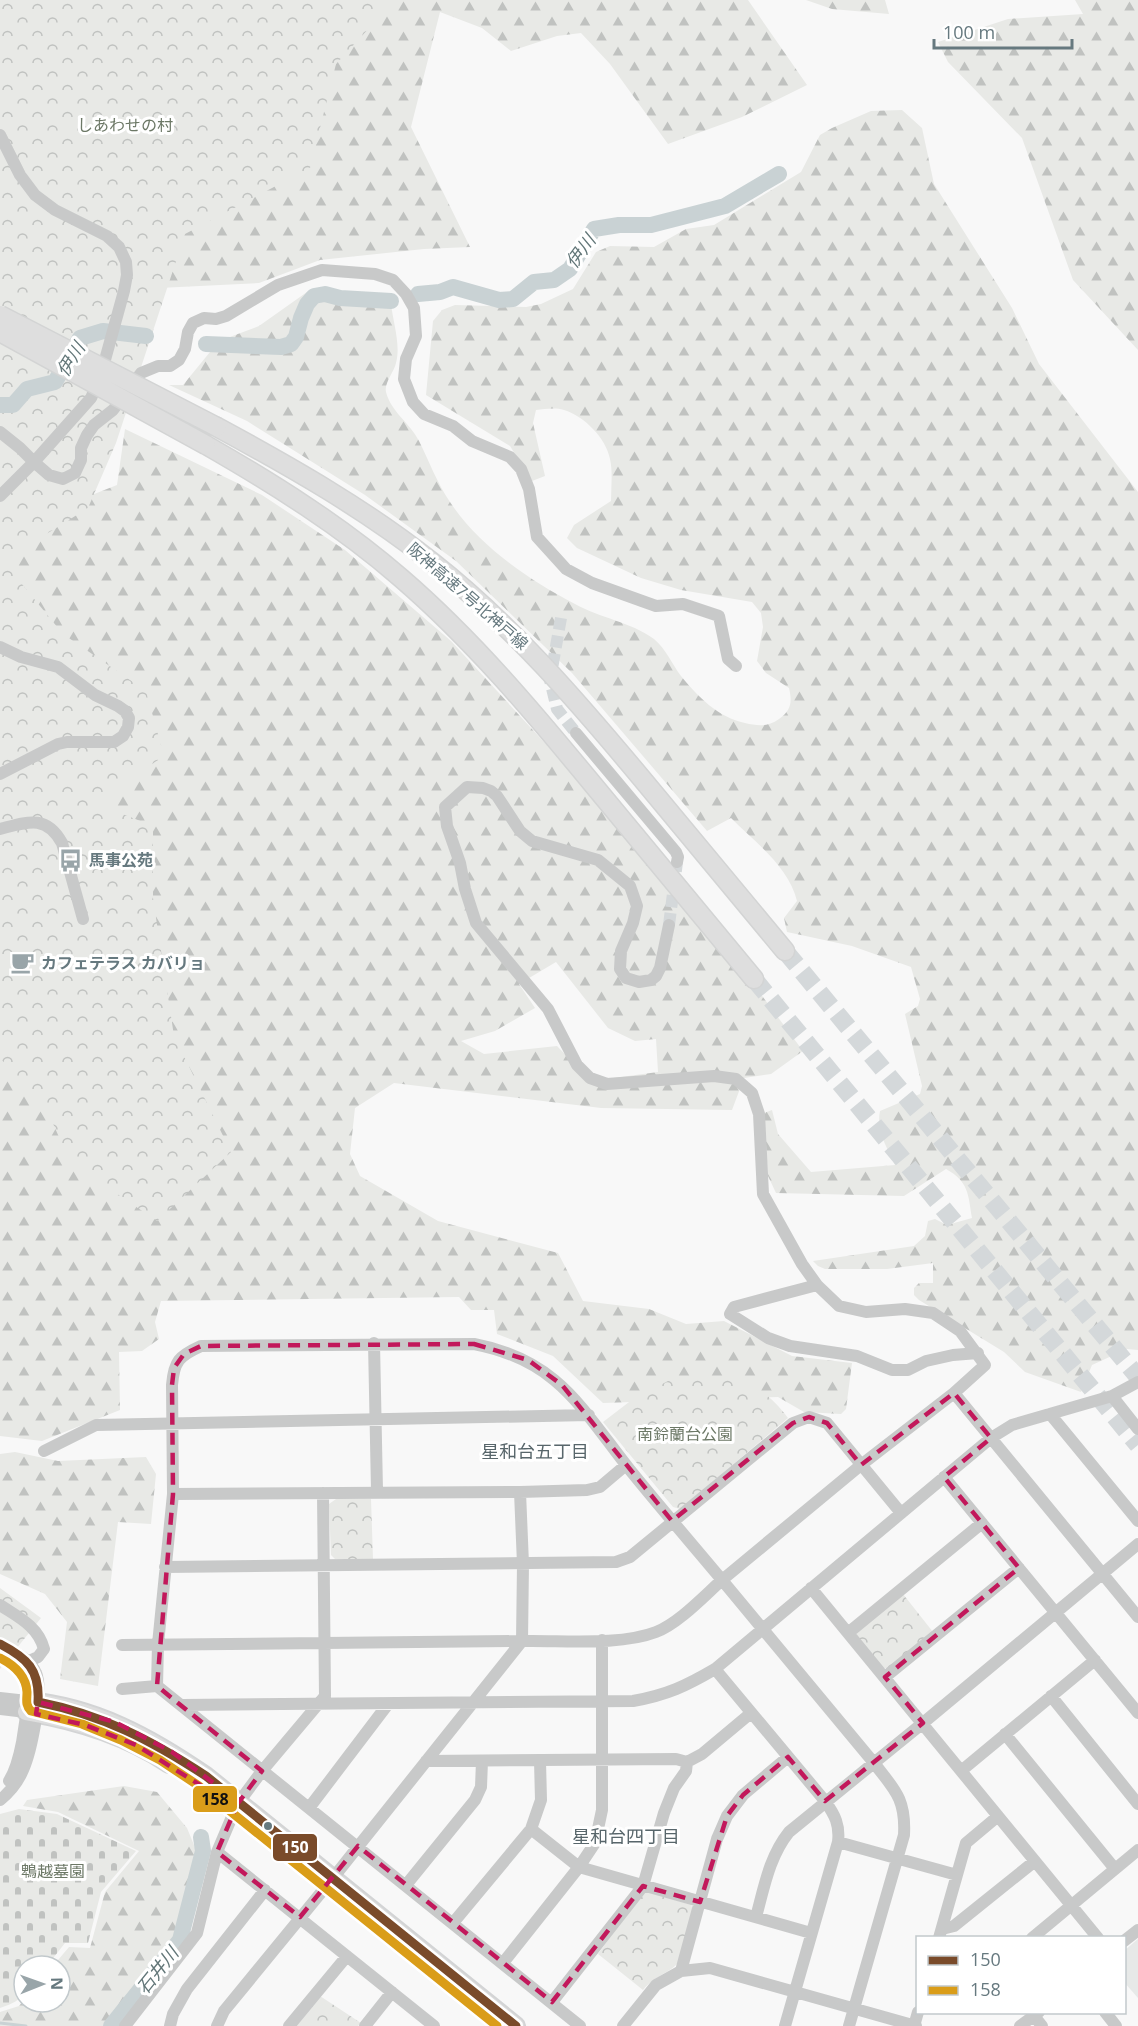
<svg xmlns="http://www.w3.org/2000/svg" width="1138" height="2026" font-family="'Open Sans','Noto Sans JP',sans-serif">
<defs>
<pattern id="forest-firs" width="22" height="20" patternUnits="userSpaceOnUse" patternTransform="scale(1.5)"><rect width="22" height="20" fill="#e8e9e6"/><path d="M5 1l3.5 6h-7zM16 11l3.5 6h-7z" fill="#c0c2c0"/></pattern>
<pattern id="cemetery-stones" width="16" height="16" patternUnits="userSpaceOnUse" patternTransform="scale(1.5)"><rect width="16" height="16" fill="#e8e9e6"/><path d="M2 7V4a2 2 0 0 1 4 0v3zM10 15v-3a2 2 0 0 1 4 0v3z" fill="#c0c2c0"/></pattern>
<pattern id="park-crowns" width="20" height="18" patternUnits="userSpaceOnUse" patternTransform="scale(1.5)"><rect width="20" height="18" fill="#e8e9e6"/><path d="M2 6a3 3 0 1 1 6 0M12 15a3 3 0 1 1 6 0" fill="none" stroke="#c0c2c0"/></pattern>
</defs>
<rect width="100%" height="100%" fill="#f8f8f8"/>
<!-- built -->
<path fill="#e7e9e8" d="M 1138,1939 L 1138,1998 L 1124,1982 L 1125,1950 Z"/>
<!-- forest -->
<path fill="url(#forest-firs)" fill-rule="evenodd" d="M 301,0 L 748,0 L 807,85 L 742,117 L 668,144 L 610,64 L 581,33 L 557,36 L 511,51 L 482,28 L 440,12 L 411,127 L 470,247 L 424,249 L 320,260 L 259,283 L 159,288 L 91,164 Z
M 806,0 L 885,0 L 889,14 L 832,9 Z
M 1075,0 L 1138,0 L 1138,350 L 1073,280 L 1022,138 L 948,62 L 938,42 L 1008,19 L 1083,14 Z
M 902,110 L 922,128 L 934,184 L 1012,308 L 1039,364 L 1138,492 L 1138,1350 L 1127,1349 L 1092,1365 L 1081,1392 L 1025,1372 L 1004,1352 L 919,1300 L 914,1295 L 914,1288 L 919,1283 L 933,1283 L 933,1263 L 887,1269 L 825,1269 L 818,1266 L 813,1261 L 914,1246 L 925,1236 L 928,1221 L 935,1219 L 947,1225 L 972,1218 C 968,1194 969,1182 946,1169 L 904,1196 L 776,1193 L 768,1176 L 764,1113 L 772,1110 L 778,1134 L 811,1172 L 895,1165 C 887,1148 876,1130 880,1111 L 920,1094 L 922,1086 L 905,1014 L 918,1006 L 920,999 L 911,967 L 852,946 L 787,932 L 784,918 L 797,901 C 789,867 755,842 731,818 L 707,831 L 572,673 L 456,561 L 365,495 L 247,421 L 169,385 L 183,385 L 219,341 L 259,326 L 307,292 L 352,291 L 391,304 C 393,322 401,345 396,363 C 394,372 384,383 386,392 C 391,412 410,423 419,441 C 429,461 437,483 450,502 C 479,546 529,580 575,604 C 600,618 631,622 654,639 C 666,649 672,664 681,676 C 697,696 719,718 745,723 C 758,726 768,727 779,719 C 792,710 792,701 789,688 L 766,673 L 757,661 L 763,627 L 761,613 L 752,602 L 681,590 L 641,578 L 577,548 L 567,538 L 574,525 L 611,501 C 611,487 613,473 610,459 C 606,438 584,416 564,410 C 555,407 545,409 536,410 L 533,423 L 545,476 L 532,481 L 510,446 L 426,395 L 433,321 L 442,310 L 455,305 L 526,307 L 541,304 L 573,289 L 596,252 L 610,246 L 654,247 L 686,229 L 714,225 L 801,172 L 820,135 L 832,128 L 871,111 Z
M 125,429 L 262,495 L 345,550 L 451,641 L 555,754 L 754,985 L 803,1051 L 771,1074 L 744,1078 L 732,1110 L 601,1108 L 394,1083 L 355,1108 L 350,1154 L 360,1176 L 438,1221 L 558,1253 L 583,1301 L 649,1309 L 686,1324 L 724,1321 L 792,1356 L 852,1363 L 846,1409 L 841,1414 L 804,1412 L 778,1397 L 603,1403 L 553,1356 L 497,1334 L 494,1310 L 471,1310 L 459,1297 L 161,1301 L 155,1322 L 159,1339 L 142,1351 L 119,1352 L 120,1410 L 42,1441 L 0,1436 L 0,1041 L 97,841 L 9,622 L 0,540 L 74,502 L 117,485 ZM 556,962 L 608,1028 L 635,1041 L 656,1039 L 658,1072 L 591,1081 L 557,1046 L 484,1054 L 461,1041 L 495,1031 L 535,1008 L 519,984 Z
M 15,1452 L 58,1461 L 146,1457 L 156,1474 L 151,1524 L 118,1522 L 98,1686 L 60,1679 L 67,1622 L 45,1594 L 0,1574 L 0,1454 Z
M 124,1786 L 157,1792 L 187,1828 L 196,1850 L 181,1935 L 109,2026 L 0,2026 L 0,2012 L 19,2006 L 24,2000 L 24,2002 L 60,2002 L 60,1966 L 53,1966 L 69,1947 L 90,1948 L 105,1892 L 139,1851 L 58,1812 L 23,1806 L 27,1800 Z"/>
<!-- cemetery -->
<path fill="url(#cemetery-stones)" d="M 19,1809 L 57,1814 L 136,1851 L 101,1892 L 88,1943 L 65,1943 L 47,1966 L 24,1966 C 24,1993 28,1999 0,2008 L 0,1814 Z"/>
<!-- park -->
<path fill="url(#park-crowns)" d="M 0,0 L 395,0 L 336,64 L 310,168 L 185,234 L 116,443 L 88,508 L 3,561 L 63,634 L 146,691 L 164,756 L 95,803 L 153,826 L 153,898 L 174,1036 L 231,1152 L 157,1221 L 70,1162 L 47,1110 L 0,1058 Z
M 698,1375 C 739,1378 763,1384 788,1418 L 680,1509 L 673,1507 L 603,1422 L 633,1399 L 668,1381 Z
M 336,1499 L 371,1499 L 373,1559 L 335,1559 L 331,1555 L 329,1504 Z
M 0,1588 L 41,1618 L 0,1669 Z
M 903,1594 L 933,1632 L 889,1668 L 882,1668 L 857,1638 L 857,1631 Z
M 649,1892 L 691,1905 L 694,1911 L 680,1961 C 669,1974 655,1975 643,1990 L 598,1954 L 641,1894 Z
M 320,1996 L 361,2023 L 358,2026 L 294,2026 Z"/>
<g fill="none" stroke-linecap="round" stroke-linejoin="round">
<!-- stream -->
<path stroke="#c9d2d4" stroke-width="3" d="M 0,2023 L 26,2026"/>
<!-- river -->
<path stroke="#c9d2d4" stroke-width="16" d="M 418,294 L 440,292 L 453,287 L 499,300 L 513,299 L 534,282 L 554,280 L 570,269 L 594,229 L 619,225 L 651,225 L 725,206 L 779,174
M 206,344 L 281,347 L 291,344 L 296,337 L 301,318 L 307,304 L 314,296 L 325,294 L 340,298 L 391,301
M 0,405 L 13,405 L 27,389 L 55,382 L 80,338 L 103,331 L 146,336
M 111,2026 L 180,1940 L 203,1851 L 201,1837"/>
<!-- minor-tunnel -->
<path stroke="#d4d8da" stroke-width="12" stroke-dasharray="12 6" stroke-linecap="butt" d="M 561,618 L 550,680 L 557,709 L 576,733
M 669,925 L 677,862"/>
<!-- highway-tunnel -->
<path stroke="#d4d8da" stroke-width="18" stroke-dasharray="18 9" stroke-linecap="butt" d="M 785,951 L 1138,1377
M 754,979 L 1138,1445"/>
<defs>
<path id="major" d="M 27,1701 C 95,1707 151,1738 206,1776 L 516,2026
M 26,1712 C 75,1720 126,1735 169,1764"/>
<path id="highway" d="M 217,427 C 291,467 365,509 432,562 C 512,625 578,702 643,780 C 690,837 737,894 785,951
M 206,445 C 274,484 341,526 401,578 C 473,640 534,713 595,787 C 648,851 701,915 754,979"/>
</defs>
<!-- major casing -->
<use href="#major" stroke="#d3d4d5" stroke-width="20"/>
<!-- highway casing -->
<use href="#highway" stroke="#d3d4d4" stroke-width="21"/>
<!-- minor -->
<path stroke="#c8c9c9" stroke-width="12" d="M 0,135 L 20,175 L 35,195 L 55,210 L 107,236 L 119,247 L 126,262 L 127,275 L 124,291 L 100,378 L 91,398 L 34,462 L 49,475 L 63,479 L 75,473 L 81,460 L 81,448 L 87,435 L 94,425 L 113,410 L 141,373 L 158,366 L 170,366 L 179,360 L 185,349 L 188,332 L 193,323 L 204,318 L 216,319 L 226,316 L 278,285 L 322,270 L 375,274 L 393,280 L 406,294 L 414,308 L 416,336 L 406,359 L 404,379 L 413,402 L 424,414 L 453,426 L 472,441 L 510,457 L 521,469 L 529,489 L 537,537 L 566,569 L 592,583 L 642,601 L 656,606 L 683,604 L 719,616 L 728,659 L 736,666
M 0,432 L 20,448 L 34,462 L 0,496
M 0,647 L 21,657 L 58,667 L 95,695 L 118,706 L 125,711 L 129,718 L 128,727 L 123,736 L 114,742 L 67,742 L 58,744 L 0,774
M 576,733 L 676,852 L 678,857 L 677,862
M 0,829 C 27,822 46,814 62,843 L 83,919
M 817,1285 L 734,1307 L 730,1314 L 768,1338 L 790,1346 L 857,1356 L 892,1370 L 908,1370 L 926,1361 L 953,1355 L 978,1353
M 374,1343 L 377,1491
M 954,1393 L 1138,1617
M 1112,1396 L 1138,1429
M 1050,1414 L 1138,1521
M 44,1451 L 96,1425 L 589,1415
M 944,1477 L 1138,1713
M 173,1494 L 520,1492 L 587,1490 L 600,1487 L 626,1465
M 165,1567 L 616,1562 L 630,1557 L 793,1423 L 809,1417 L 827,1423 L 901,1513
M 811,1588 L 1098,1938
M 0,1605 C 18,1617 38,1626 44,1649 L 38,1657 L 27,1662
M 848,1633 L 982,1523
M 0,1644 C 12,1649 31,1661 36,1673 C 44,1691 31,1752 23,1770 C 18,1782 10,1792 0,1800
M 122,1645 L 522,1641 L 523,1564 L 520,1492
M 715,1669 L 825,1801 C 835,1815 840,1825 838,1842 L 785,2026
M 885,1677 L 1019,1568
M 122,1689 L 157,1686
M 1051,1696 L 1138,1804
M 0,1698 L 27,1701
M 183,1705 L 633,1701 C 667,1695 686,1686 715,1669 L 991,1438 L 1012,1425 L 1112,1396 L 1138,1382
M 0,1709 L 26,1712
M 1005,1734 L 1115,1869
M 426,1761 L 676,1759 L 687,1762 L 702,1754 L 751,1713
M 961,1771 L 1095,1660
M 9,1781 C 21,1762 26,1722 27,1700 C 27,1686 26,1676 27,1662
M 239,1802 L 262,1771 L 325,1696 L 323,1493
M 309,1808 L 388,1704
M 531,1829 L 579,1867 L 811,1933
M 838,1842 L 957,1875
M 217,1852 L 434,2026
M 406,1885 L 475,1800 L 481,1787 L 482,1761
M 756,1917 C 764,1888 769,1857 789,1832 L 923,1723 L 1138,1544
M 453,1923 L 531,1829 L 541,1800 L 540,1761
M 942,1929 L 954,1926 L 1035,1861
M 939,1938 L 966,1843 L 997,1817
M 1032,1938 L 1138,1850
M 1124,1941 L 1138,1930
M 503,1963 L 579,1867 L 595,1843 L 602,1810 L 602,1640
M 681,1971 L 717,1839 L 727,1816 L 743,1795 L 788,1757
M 552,2002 L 643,1886 L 664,1813 L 674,1788 L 686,1771 L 687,1762
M 1105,2012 L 1116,2026
M 1034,2016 L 1042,2026
M 125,2026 L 197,1933 L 217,1852 L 234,1812
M 170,2026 L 173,2014 L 187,1989 L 265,1890
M 217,2026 L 224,2011 L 333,1878 L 522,1641 C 562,1640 620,1646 656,1632 C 679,1623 704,1596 722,1580 L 874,1763 C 895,1790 906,1799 904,1835 L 849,2026
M 289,2026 L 347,1956
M 365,2026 L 392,1992
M 580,2026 L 157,1686 L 158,1644 L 173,1494 L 172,1385 C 174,1361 179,1356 201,1346 L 474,1344 C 558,1360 581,1408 630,1470 C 660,1507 691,1543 722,1580 L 861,1465 L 954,1393 L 985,1365 L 960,1331 L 933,1313 L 905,1309 L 866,1312 L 839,1306 L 817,1285 L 802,1264 L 763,1194 L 759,1114 L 752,1093 L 736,1079 L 714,1076 L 607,1084 L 590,1078 L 577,1065 L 548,1009 L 476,923 L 465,889 L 460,863 L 447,826 L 445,807 L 467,787 L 483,788 L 491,791 L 497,796 L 520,831 L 532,841 L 598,860 L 630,886 L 637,906 L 633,923 L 621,951 L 620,969 L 626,978 L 639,982 L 651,980 L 656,976 L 660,968 L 669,925
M 623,2026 L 656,1985 L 681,1971 L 710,1968 L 916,2026
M 914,2026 L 918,2012
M 1020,2026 L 1039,2012"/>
<!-- major -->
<use href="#major" stroke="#dedede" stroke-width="16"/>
<!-- highway -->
<use href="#highway" stroke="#dedede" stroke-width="18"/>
<defs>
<path id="highway-bridge" d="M 0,315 L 217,427
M 0,332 L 206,445"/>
</defs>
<!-- highway-bridge casing -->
<use href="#highway-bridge" stroke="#d3d4d4" stroke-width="21" stroke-linecap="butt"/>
<!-- highway-bridge -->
<use href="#highway-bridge" stroke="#dedede" stroke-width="18"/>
<defs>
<path id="bus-1" d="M 0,1644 C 27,1658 40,1670 38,1702 C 103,1715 151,1740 206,1776 L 516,2026"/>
<path id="bus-2" d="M 0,1658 C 14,1665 26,1675 27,1692 C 27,1700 25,1705 31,1711 L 82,1724 L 121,1740 L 160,1760 L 199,1786 L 497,2026"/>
</defs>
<!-- bus-1 casing -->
<use href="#bus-1" stroke="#fff" stroke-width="14"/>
<!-- bus-2 casing -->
<use href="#bus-2" stroke="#fff" stroke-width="14"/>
<!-- bus-1 -->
<use href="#bus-1" stroke="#7a4b2a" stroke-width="9"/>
<!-- bus-2 -->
<use href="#bus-2" stroke="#da9d19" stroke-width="9"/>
</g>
<!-- marked area -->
<path fill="none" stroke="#c2185b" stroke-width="4.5" stroke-dasharray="12 8" stroke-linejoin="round" d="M 474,1344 L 528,1360 L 562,1385 L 672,1521 L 793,1423 L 809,1417 L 827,1423 L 861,1465 L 954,1393 L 991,1438 L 944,1477 L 1019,1568 L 885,1677 L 923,1723 L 825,1801 L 788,1757 L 743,1795 L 727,1816 L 700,1902 L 643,1886 L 552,2002 L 358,1846 L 300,1917 L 217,1852 L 234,1812 L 200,1785 L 136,1745 L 85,1725 L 36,1714 L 38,1702 L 115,1722 L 172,1752 L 239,1802 L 262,1771 L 157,1686 L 173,1494 L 172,1385 L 174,1368 L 184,1354 L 201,1346 Z"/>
<!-- icons -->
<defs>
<symbol id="bus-bare" viewBox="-9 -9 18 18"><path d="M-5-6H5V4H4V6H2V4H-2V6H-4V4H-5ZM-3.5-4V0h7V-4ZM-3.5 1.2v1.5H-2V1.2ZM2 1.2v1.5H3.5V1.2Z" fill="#99a5a9" stroke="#fff" stroke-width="2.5" paint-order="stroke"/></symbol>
<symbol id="cafe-bare" viewBox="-9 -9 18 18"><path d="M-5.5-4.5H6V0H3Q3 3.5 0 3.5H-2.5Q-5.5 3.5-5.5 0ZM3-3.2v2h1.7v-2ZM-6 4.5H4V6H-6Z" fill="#99a5a9" stroke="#fff" stroke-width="2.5" paint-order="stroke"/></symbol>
</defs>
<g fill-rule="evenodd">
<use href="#bus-bare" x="54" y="844" width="33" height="33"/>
<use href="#cafe-bare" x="6" y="946" width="33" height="33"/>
</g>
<!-- markers -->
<circle fill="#66797f" stroke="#fff" stroke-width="2" cx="268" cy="1826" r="5"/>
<g text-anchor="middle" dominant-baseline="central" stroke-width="6" stroke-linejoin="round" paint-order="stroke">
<!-- park labels -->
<g font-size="16" fill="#6c7866" stroke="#fff">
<text x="125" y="125">しあわせの村</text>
<text x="685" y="1434">南鈴蘭台公園</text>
<text x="53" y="1871">鵯越墓園</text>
</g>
<!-- street labels -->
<g font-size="16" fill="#66797f" stroke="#fff">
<text transform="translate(468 596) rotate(41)">阪神高速7号北神戸線</text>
</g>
<!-- poi labels -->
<g font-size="16" font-weight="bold" fill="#66797f" stroke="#fff" text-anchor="start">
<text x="89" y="860">馬事公苑</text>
<text x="41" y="963">カフェテラス カバリョ</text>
</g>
<!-- water labels -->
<g font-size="18" font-style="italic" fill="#627678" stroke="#fff">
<text transform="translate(580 251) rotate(-54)">伊川</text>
<text transform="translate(70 359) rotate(-58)">伊川</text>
<text transform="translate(157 1970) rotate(-51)">石井川</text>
</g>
<!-- neighbourhood labels -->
<g font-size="18" fill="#58666b" stroke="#fff">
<text x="535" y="1451">星和台五丁目</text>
<text x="626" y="1836">星和台四丁目</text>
</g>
</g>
<g stroke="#fff" stroke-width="2">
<rect x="192" y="1785" width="46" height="28" rx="6" fill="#da9d19"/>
<rect x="272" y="1833" width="46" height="29" rx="6" fill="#7a4b2a"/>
</g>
<g font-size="16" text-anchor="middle" font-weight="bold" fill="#fff">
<text x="295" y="1853">150</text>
</g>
<g font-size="16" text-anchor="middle" font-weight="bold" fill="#111">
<text x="215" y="1805">158</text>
</g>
<!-- legend -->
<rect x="916" y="1936" width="210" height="78" fill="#ffffff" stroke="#c2c9cc" stroke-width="1.5"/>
<rect x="928" y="1956" width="30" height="9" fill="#7a4b2a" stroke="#c2c9cc" stroke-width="1.5"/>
<text x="970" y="1966" font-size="18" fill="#66797f">150</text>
<rect x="928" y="1986" width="30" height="9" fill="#da9d19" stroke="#c2c9cc" stroke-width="1.5"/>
<text x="970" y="1996" font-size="18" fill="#66797f">158</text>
<!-- north arrow -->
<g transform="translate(42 1984) rotate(89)"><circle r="28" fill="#ffffff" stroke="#c2c9cc" stroke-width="1.5"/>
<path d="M0-4.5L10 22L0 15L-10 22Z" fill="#99a5a9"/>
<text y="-9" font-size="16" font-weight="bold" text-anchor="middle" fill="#66797f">N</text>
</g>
<!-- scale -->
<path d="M934 39v9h138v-9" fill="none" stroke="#66797f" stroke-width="3"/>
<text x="943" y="39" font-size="18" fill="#66797f" stroke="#ffffff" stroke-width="4.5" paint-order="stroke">100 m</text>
</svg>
